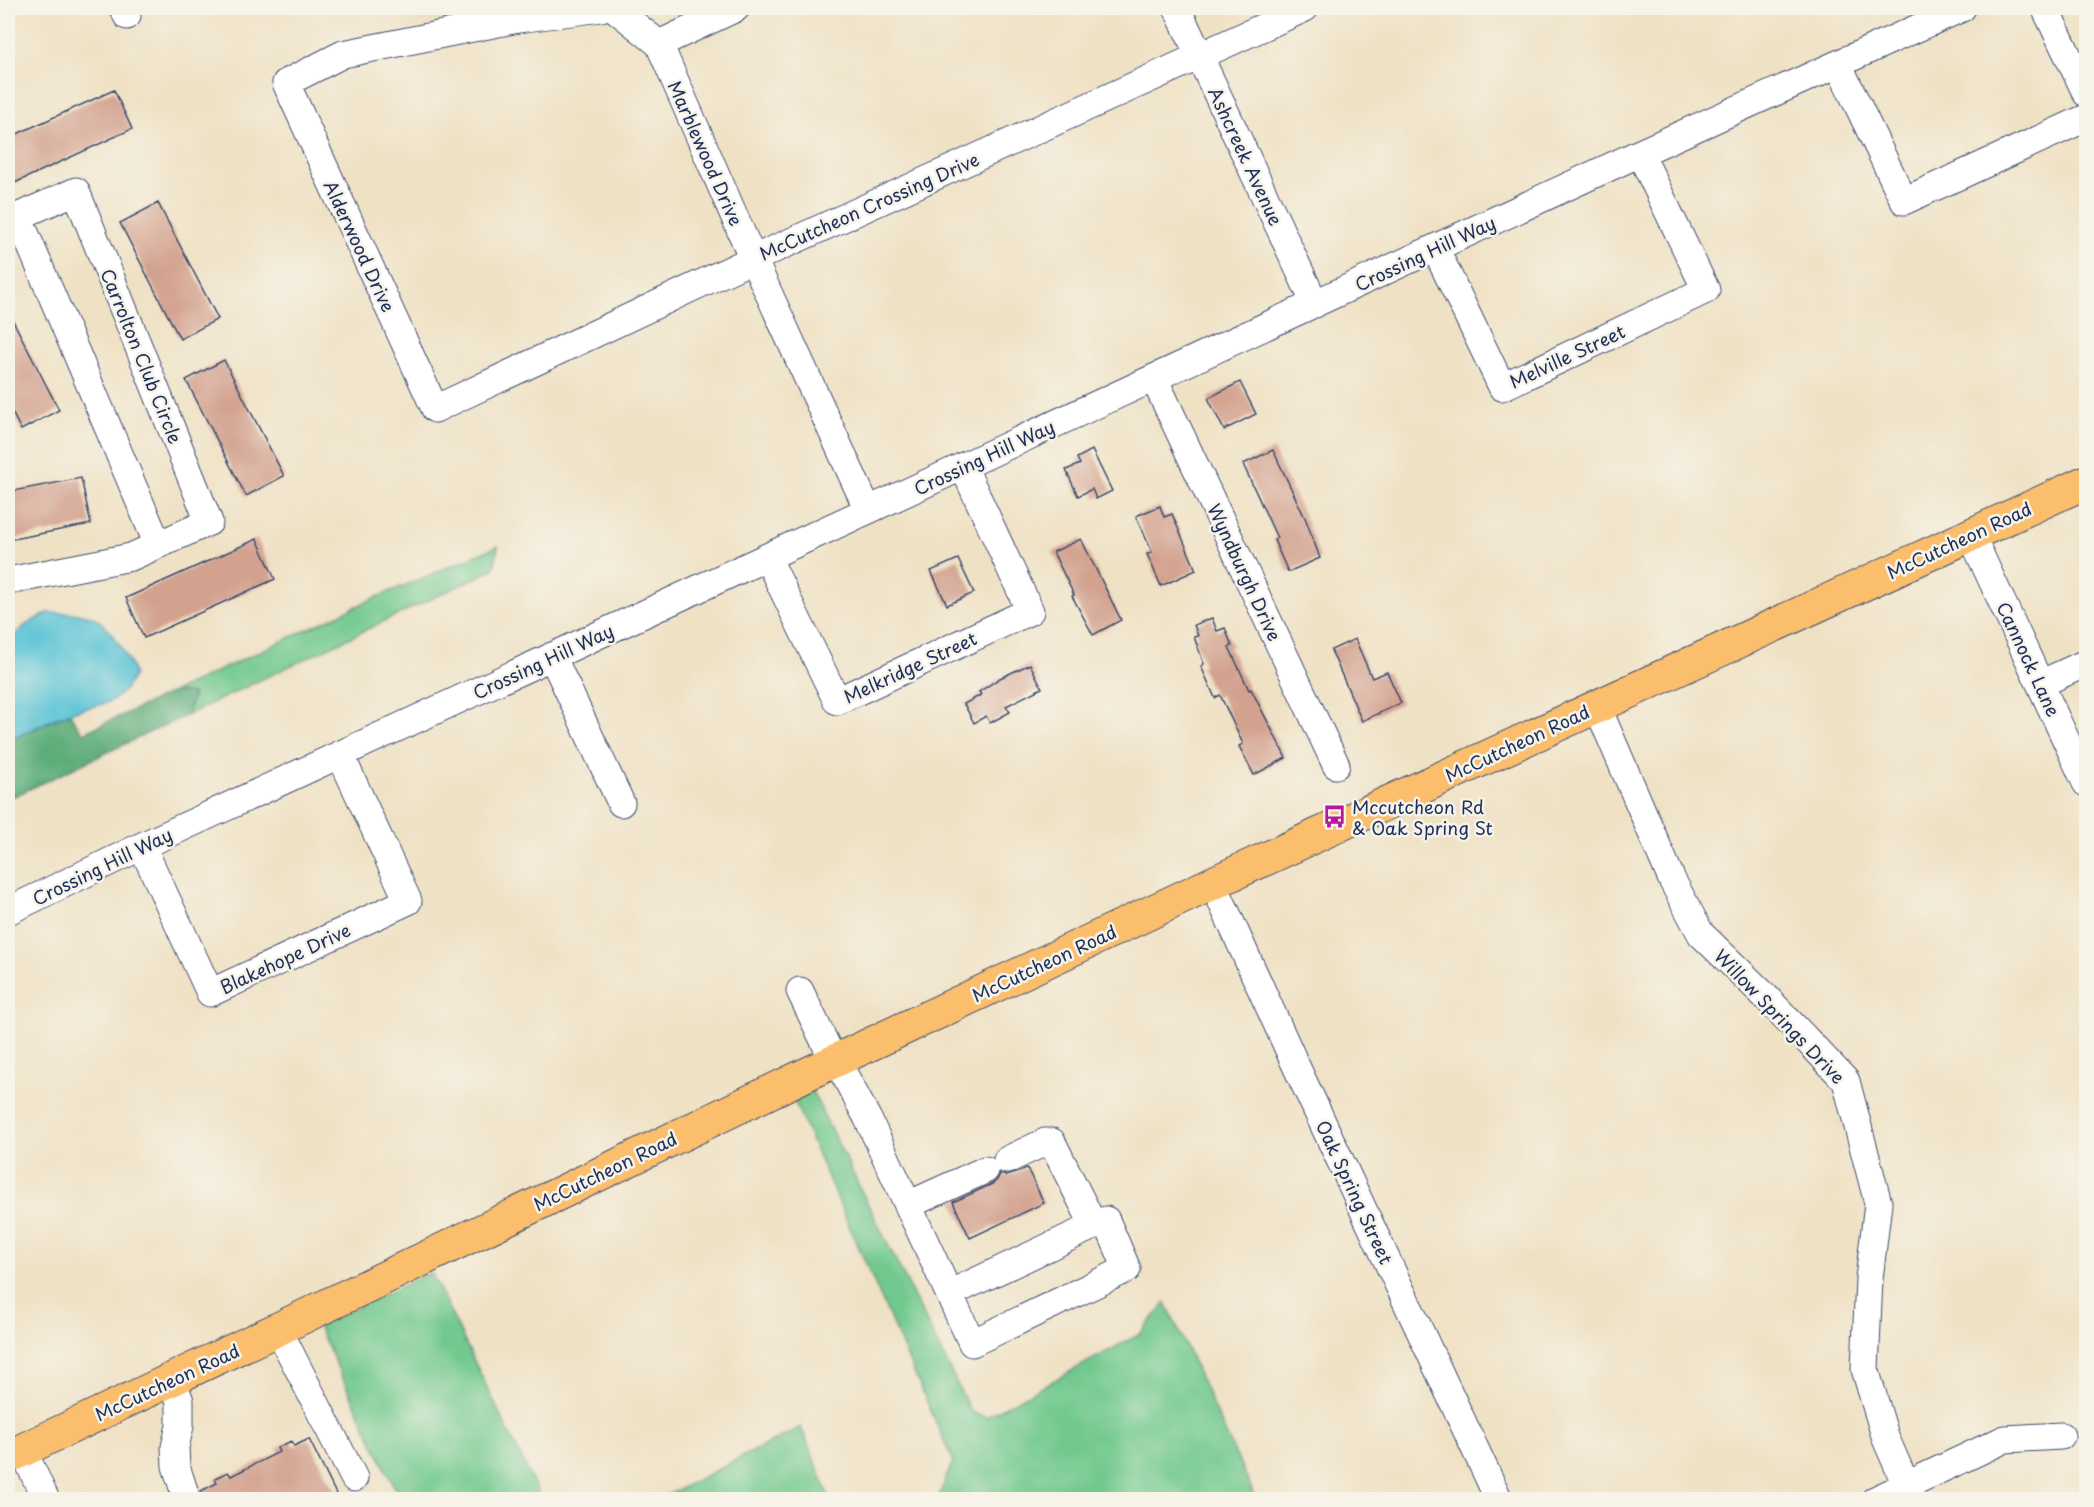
<svg xmlns="http://www.w3.org/2000/svg" width="2094" height="1507" font-family="'Playpen Sans',sans-serif">
<rect width="100%" height="100%" fill="#f7f3e8"/>
<filter id="ink" filterUnits="userSpaceOnUse"><feTurbulence type="fractalNoise" baseFrequency=".0167" numOctaves="2"/><feDisplacementMap in="SourceGraphic" scale="12" xChannelSelector="R" yChannelSelector="G"/><feConvolveMatrix kernelMatrix="1 2 1 2 8 2 1 2 1" color-interpolation-filters="sRGB"/></filter>
<filter id="wash" filterUnits="userSpaceOnUse"><feTurbulence type="fractalNoise" baseFrequency=".008" numOctaves="4" result="noise"/><feDisplacementMap in="SourceGraphic" scale="24" xChannelSelector="R" yChannelSelector="G"/><feGaussianBlur stdDeviation="1.35" result="paint"/><feColorMatrix in="noise" values="0 0 0 0 0 0 0 0 0 0 0 0 0 0 0 0 0 1.4 0 .05"/><feComposite in="paint" operator="in"/></filter>
<g filter="url(#wash)">
<rect width="100%" height="100%" fill="#efe1c4"/>
<!-- green -->
<path fill="#72c98f" stroke="#467c76" stroke-width="1.5" d="M 498,546 L 494,569 L 187,715 L 193,694 L 173,692 L 368,601 Z
M 809,1085 L 971,1412 L 986,1417 L 1140,1334 L 1166,1303 L 1256,1499 L 938,1499 L 953,1461 L 792,1096 Z
M 431,1272 L 541,1499 L 400,1499 L 318,1326 Z
M 801,1427 L 830,1499 L 660,1499 Z"/>
<!-- forest -->
<path fill="#5dad7a" stroke="#3c6e6c" stroke-width="1.5" d="M 173,692 L 193,694 L 187,715 L 8,799 L 8,741 L 69,713 L 83,733 Z"/>
<!-- water -->
<path fill="#5bc4d6" stroke="#3b7a9a" stroke-width="1.5" d="M 49,613 C 61,613 76,612 87,615 C 107,619 128,656 134,674 C 117,710 100,702 69,713 C 48,720 28,732 8,741 L 8,651 C 13,630 30,621 49,613 Z"/>
<g id="blocks">
<!-- building -->
<path fill="#d3a28f" d="M 114,90 L 132,129 L 8,186 L 8,138 Z
M 158,203 L 218,319 L 180,339 L 120,223 Z
M 8,311 L 59,410 L 21,430 L 8,404 Z
M 224,360 L 284,476 L 246,496 L 186,380 Z
M 1240,382 L 1256,414 L 1224,430 L 1208,398 Z
M 1092,450 L 1112,491 L 1096,499 L 1092,489 L 1078,496 L 1066,470 L 1080,464 L 1077,458 Z
M 1273,450 L 1306,520 L 1320,558 L 1288,572 L 1274,540 L 1277,538 L 1243,464 Z
M 81,478 L 91,524 L 8,540 L 8,492 Z
M 1160,506 L 1164,517 L 1172,514 L 1196,570 L 1161,586 L 1147,554 L 1152,552 L 1136,516 Z
M 257,539 L 275,579 L 144,638 L 126,598 Z
M 1081,539 L 1121,620 L 1093,635 L 1072,596 L 1074,595 L 1053,552 Z
M 958,559 L 974,593 L 947,605 L 931,571 Z
M 1212,618 L 1217,631 L 1225,628 L 1232,646 L 1229,647 L 1249,690 L 1251,689 L 1286,758 L 1254,775 L 1239,746 L 1243,744 L 1220,695 L 1215,698 L 1201,666 L 1204,664 L 1194,637 L 1198,636 L 1194,625 Z
M 1355,639 L 1372,678 L 1387,672 L 1401,703 L 1362,721 L 1331,650 Z
M 1030,664 L 1042,688 L 1006,706 L 1010,712 L 990,723 L 986,716 L 974,723 L 964,704 L 981,695 L 979,692 L 1000,678 Z
M 1027,1168 L 1044,1203 L 970,1238 L 953,1202 L 992,1184 L 997,1180 L 1000,1174 L 1006,1176 L 1013,1174 Z
M 309,1439 L 339,1500 L 202,1500 L 201,1491 L 217,1483 L 215,1478 L 228,1472 L 231,1476 L 279,1452 L 277,1448 L 291,1441 L 294,1446 Z"/>
</g>
</g>
<g filter="url(#ink)">
<use href="#blocks" fill-opacity="0" stroke="#3b4a6d" stroke-width="1.5"/>
<g fill="none" stroke-linecap="round" stroke-linejoin="round">
<defs>
<path id="minor" d="M 123,8 L 127,16
M 601,8 L 518,19 L 343,54 L 286,83 L 435,409 L 753,259 L 1305,8
M 614,8 L 659,44 L 753,259 L 868,510
M 1177,8 L 1315,304
M 2045,8 L 2086,93
M 659,44 L 736,8
M 1838,64 L 1904,201 L 2086,118
M 18,216 L 158,545
M 8,221 L 76,191 L 209,522 L 131,557 L 8,581
M 1435,248 L 1502,387 L 1706,290 L 1640,153
M 1154,378 L 1336,765
M 1971,535 L 2086,783
M 767,557 L 837,701 L 1030,611 L 963,466
M 552,656 L 621,803
M 2040,684 L 2086,663
M 1597,706 L 1672,880 L 1701,934 L 1765,996 L 1846,1081 L 1878,1203 L 1869,1279 L 1865,1369 L 1886,1439 L 1906,1485
M 142,846 L 210,993 L 408,901 L 340,754
M 1213,883 L 1297,1068 L 1499,1500
M 8,911 L 142,846 L 767,557 L 1640,153 L 1962,8
M 800,991 L 827,1047 L 837,1061 L 868,1119 L 972,1343 L 1127,1269 L 1106,1220 L 949,1294
M 1007,1160 L 1045,1142 L 1052,1142 L 1094,1226
M 908,1205 L 985,1170
M 278,1329 L 354,1478
M 172,1380 L 180,1401 L 180,1426 L 175,1447 L 176,1466 L 187,1500
M 23,1450 L 46,1500
M 1875,1500 L 2005,1439 L 2061,1436"/>
<path id="major" d="M 8,1457 L 278,1329 L 805,1075 L 1213,883 L 2086,482"/>
</defs>
<!-- minor casing -->
<use href="#minor" stroke="#3b4a6d" stroke-width="29"/>
<!-- major casing -->
<use href="#major" stroke="#3b4a6d" stroke-width="35"/>
<!-- minor -->
<use href="#minor" stroke="#fff" stroke-width="27"/>
<!-- major -->
<use href="#major" stroke="#fabe6d" stroke-width="33"/>
</g>
</g>
<!-- icons -->
<defs>
<symbol id="bus-bare" viewBox="-9 -9 18 18"><path d="M-5-6H5V4H4V6H2V4H-2V6H-4V4H-5ZM-3.5-4V0h7V-4ZM-3.5 1.2v1.5H-2V1.2ZM2 1.2v1.5H3.5V1.2Z" fill="#b5179e" stroke="#f7f3e8" stroke-width="2.5" paint-order="stroke"/></symbol>
</defs>
<g fill-rule="evenodd">
<use href="#bus-bare" x="1318" y="800" width="33" height="33"/>
</g>
<g text-anchor="middle" dominant-baseline="central" stroke-width="5" stroke-linejoin="round" paint-order="stroke">
<!-- street labels -->
<g font-size="18" fill="#1b2f5e" stroke="#f7f3e8">
<text transform="translate(706 153) rotate(66)">Marblewood Drive</text>
<text transform="translate(1246 156) rotate(65)">Ashcreek Avenue</text>
<text transform="translate(869 206) rotate(-24)">McCutcheon Crossing Drive</text>
<text transform="translate(360 246) rotate(65)">Alderwood Drive</text>
<text transform="translate(1425 253) rotate(-25)">Crossing Hill Way</text>
<text transform="translate(142 356) rotate(68)">Carrolton Club Circle</text>
<text transform="translate(1567 356) rotate(-25)">Melville Street</text>
<text transform="translate(984 457) rotate(-25)">Crossing Hill Way</text>
<text transform="translate(1959 540) rotate(-25)">McCutcheon Road</text>
<text transform="translate(1245 572) rotate(65)">Wyndburgh Drive</text>
<text transform="translate(2029 659) rotate(65)">Cannock Lane</text>
<text transform="translate(543 661) rotate(-25)">Crossing Hill Way</text>
<text transform="translate(910 667) rotate(-25)">Melkridge Street</text>
<text transform="translate(1517 743) rotate(-25)">McCutcheon Road</text>
<text transform="translate(102 866) rotate(-26)">Crossing Hill Way</text>
<text transform="translate(285 958) rotate(-25)">Blakehope Drive</text>
<text transform="translate(1044 963) rotate(-25)">McCutcheon Road</text>
<text transform="translate(1780 1016) rotate(46)">Willow Springs Drive</text>
<text transform="translate(605 1171) rotate(-26)">McCutcheon Road</text>
<text transform="translate(1355 1192) rotate(65)">Oak Spring Street</text>
<text transform="translate(167 1382) rotate(-25)">McCutcheon Road</text>
</g>
<!-- poi labels -->
<g font-size="18" fill="#1b2f5e" stroke="#f7f3e8" text-anchor="start">
<text x="1352" y="806">Mccutcheon Rd<tspan x="1352" dy="21">&amp; Oak Spring St</tspan></text>
</g>
</g>
<!-- margin -->
<rect width="2094" height="1507" fill="none" stroke="#f7f3e8" stroke-width="30"/>
</svg>
